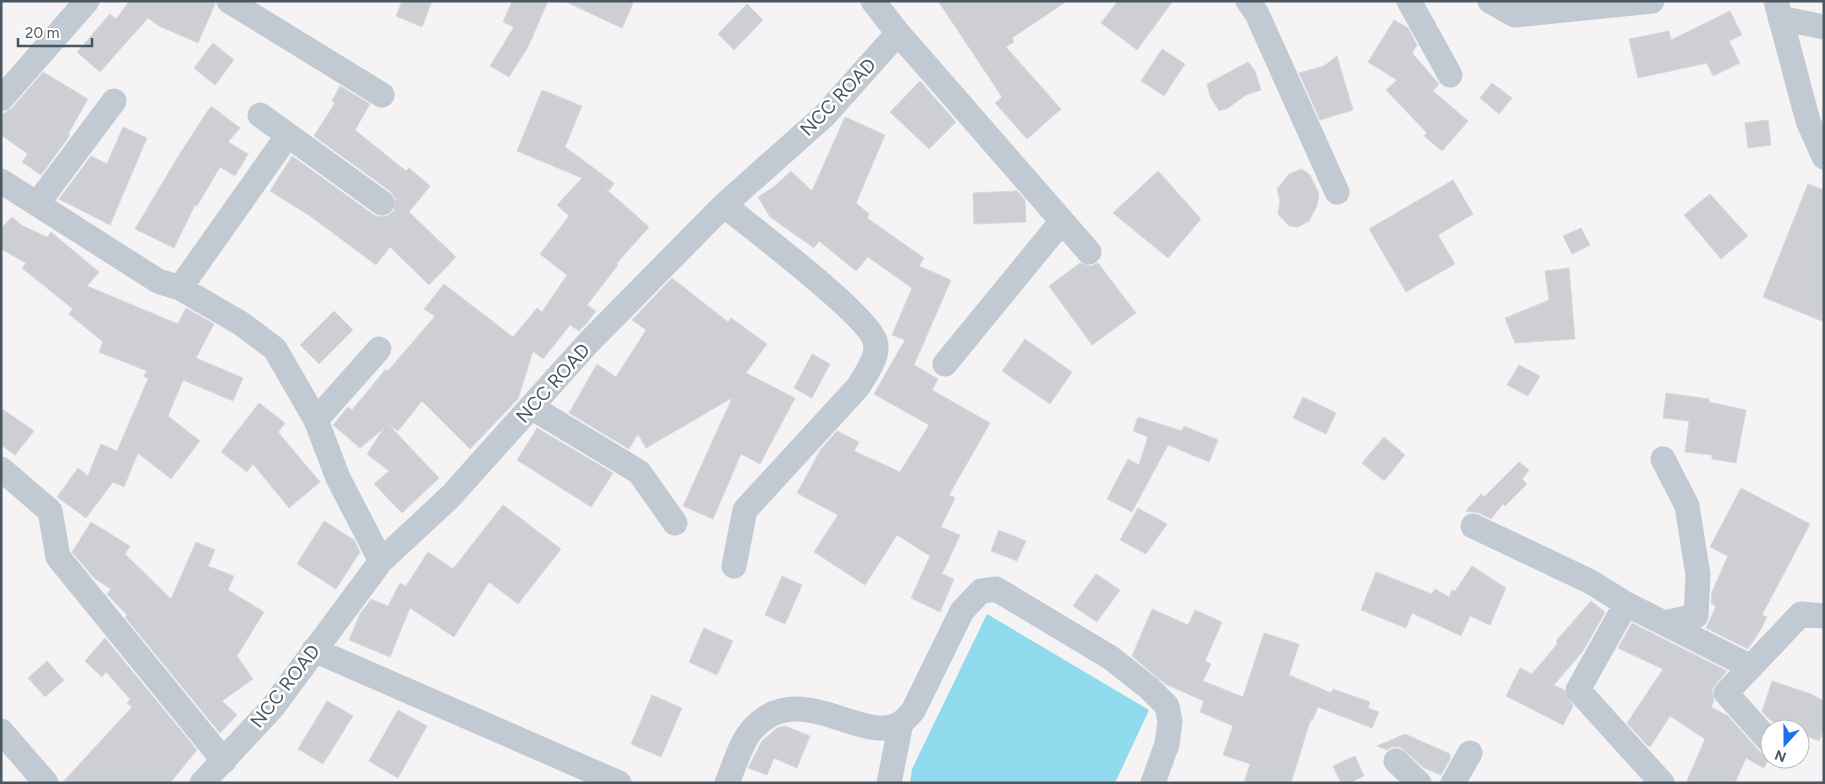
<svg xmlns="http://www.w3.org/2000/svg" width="1825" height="784" font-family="Figtree,sans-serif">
<rect width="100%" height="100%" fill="#f5f3f3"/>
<!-- water -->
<path fill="#90daee" d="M 987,614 L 1149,710 L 1115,783 L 910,783 L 912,769 Z"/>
<!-- building -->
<path fill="#cdcfd5" stroke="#d7d9de" d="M 126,1 L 215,1 L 215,4 L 198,43 L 159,26 L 148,18 L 100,72 L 77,52 L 110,14 L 116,19 L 128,3 Z
M 402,1 L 432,1 L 422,27 L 396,16 Z
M 512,1 L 548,1 L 528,47 L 509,77 L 490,66 L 514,27 L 503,22 Z
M 564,1 L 634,1 L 622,28 Z
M 938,1 L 1067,1 L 1012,38 L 1014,42 L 1006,47 L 1061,109 L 1027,139 L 995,103 L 1002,97 Z
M 1118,1 L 1173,1 L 1137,50 L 1101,23 Z
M 747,4 L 763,20 L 734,50 L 718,34 Z
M 1730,11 L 1742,35 L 1729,41 L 1740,63 L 1713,76 L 1707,63 L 1638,78 L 1629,39 L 1669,31 L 1671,40 Z
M 1394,20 L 1408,28 L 1417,45 L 1412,53 L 1439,84 L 1433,91 L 1468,121 L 1442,151 L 1424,136 L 1427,133 L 1386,90 L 1397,80 L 1368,62 Z
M 213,43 L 234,60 L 215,85 L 194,68 Z
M 1162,49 L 1185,64 L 1164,96 L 1141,81 Z
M 1337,56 L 1353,110 L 1320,120 L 1299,73 L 1324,66 Z
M 1248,62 L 1255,71 L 1261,90 L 1246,95 L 1228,108 L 1219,111 L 1210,96 L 1207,84 Z
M 43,72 L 88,99 L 68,134 L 70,135 L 41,175 L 22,162 L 28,154 L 1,135 L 1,115 L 12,108 Z
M 920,81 L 956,122 L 929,149 L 890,112 Z
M 1492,83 L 1512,98 L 1499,114 L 1480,98 Z
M 340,86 L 370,104 L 355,130 L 406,171 L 409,168 L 430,186 L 409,212 L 456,257 L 429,285 L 390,247 L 376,265 L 310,216 L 270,191 L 292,156 L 374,215 L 380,217 L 387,216 L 394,211 L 395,198 L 390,191 L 314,136 L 335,103 L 332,101 Z
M 542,90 L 582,106 L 565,147 L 614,183 L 610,190 L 605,188 L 649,227 L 616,264 L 618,265 L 587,305 L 596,311 L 587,323 L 579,331 L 570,325 L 543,359 L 533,351 L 518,399 L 470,449 L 422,401 L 398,431 L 388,424 L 439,478 L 402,513 L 374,484 L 389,471 L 367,454 L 384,428 L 360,448 L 333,425 L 348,407 L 352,410 L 386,369 L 388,371 L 435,316 L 424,309 L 444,284 L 513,337 L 537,308 L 542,312 L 567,275 L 540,254 L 569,216 L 557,205 L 582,178 L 517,151 Z
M 211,106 L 240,128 L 228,142 L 248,154 L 235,176 L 220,167 L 197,206 L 195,205 L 174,248 L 135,229 L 179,155 Z
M 845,117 L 885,135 L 856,203 L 869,214 L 867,218 L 924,258 L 919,266 L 951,280 L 914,365 L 938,379 L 932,390 L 990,423 L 949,495 L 955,498 L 941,527 L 960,535 L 942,574 L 954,579 L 940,612 L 911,598 L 930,556 L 897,535 L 865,585 L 814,552 L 838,515 L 797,493 L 821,449 L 837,431 L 859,442 L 854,451 L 900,472 L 929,425 L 874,394 L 905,340 L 892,335 L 912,288 L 868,257 L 856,271 L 819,241 L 814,248 L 770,217 L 758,197 L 775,186 L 791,171 L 812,191 Z
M 1768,120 L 1771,145 L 1748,148 L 1745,123 Z
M 123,127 L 147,138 L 110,225 L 59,199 L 91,156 L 107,164 Z
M 1302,169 L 1310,175 L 1319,194 L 1317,206 L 1309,221 L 1298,227 L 1289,226 L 1278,214 L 1280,201 L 1277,189 L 1289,174 Z
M 1158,171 L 1201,219 L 1168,258 L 1113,213 Z
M 1453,180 L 1473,214 L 1438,235 L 1455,264 L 1406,292 L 1369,229 Z
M 1808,184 L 1824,190 L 1824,322 L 1763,297 Z
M 1017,191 L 1025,200 L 1026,222 L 974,224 L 973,193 Z
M 1710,194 L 1748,236 L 1721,259 L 1684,215 Z
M 12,217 L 23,226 L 47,237 L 51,232 L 99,272 L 87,286 L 178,324 L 186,308 L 214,324 L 196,358 L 243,378 L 233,401 L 183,380 L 168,416 L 200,441 L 171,479 L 138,453 L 124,487 L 113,482 L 86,518 L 57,497 L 78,468 L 88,476 L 101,444 L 117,451 L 148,379 L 144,376 L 147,371 L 99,352 L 103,342 L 69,314 L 73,309 L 22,268 L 26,263 L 1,249 L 1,228 Z
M 1581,228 L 1590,245 L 1572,254 L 1563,236 Z
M 1080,263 L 1091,266 L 1098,263 L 1136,313 L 1092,345 L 1049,286 Z
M 1569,268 L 1575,339 L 1515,343 L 1505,318 L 1549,300 L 1545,271 Z
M 672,278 L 728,322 L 731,318 L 767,344 L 746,373 L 795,398 L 760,464 L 741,454 L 713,519 L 683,506 L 732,398 L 646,448 L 638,434 L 629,449 L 569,413 L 597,364 L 616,377 L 646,330 L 632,320 Z
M 334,311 L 353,330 L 319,364 L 300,345 Z
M 1025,339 L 1072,372 L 1050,404 L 1002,371 Z
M 812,354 L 830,364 L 812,398 L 794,388 Z
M 1519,365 L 1540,376 L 1528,396 L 1507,385 Z
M 1666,393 L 1709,399 L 1709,402 L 1746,410 L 1736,463 L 1712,459 L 1712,455 L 1685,452 L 1689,421 L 1663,418 Z
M 1303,397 L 1336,413 L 1326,434 L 1293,418 Z
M 259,403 L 285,423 L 278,432 L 320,482 L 289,508 L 253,464 L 247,472 L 221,452 Z
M 1,408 L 34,431 L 15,455 L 1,445 Z
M 1138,417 L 1182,431 L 1184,426 L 1218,440 L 1209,462 L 1168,445 L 1132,512 L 1107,499 L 1128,459 L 1139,465 L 1148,437 L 1133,431 Z
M 537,428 L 613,473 L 591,507 L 517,460 Z
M 1384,437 L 1405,455 L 1384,481 L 1362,463 Z
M 1519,462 L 1529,470 L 1522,479 L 1527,484 L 1505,506 L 1503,504 L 1491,519 L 1479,513 L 1466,511 L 1481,494 L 1484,497 Z
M 1741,488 L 1810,524 L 1762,615 L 1767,617 L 1761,629 L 1748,649 L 1706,628 L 1716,606 L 1711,603 L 1712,592 L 1728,556 L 1710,547 Z
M 503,505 L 561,549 L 518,604 L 489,582 L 454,637 L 410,608 L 390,657 L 349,640 L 360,614 L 371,599 L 388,606 L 400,583 L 406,586 L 428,552 L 453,569 Z
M 1138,508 L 1167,524 L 1146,554 L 1120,540 Z
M 324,521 L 354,540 L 360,552 L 336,589 L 297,564 Z
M 91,522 L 130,546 L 125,554 L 171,599 L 196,542 L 215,550 L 208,566 L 234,576 L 228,590 L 264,612 L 237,656 L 253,679 L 222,701 L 237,715 L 220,733 L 125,617 L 127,615 L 107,594 L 111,589 L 94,578 L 72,552 Z
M 999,530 L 1026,541 L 1017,561 L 991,551 Z
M 1472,566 L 1506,588 L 1490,625 L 1470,616 L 1461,636 L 1412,613 L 1406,628 L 1361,610 L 1376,572 L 1432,594 L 1435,589 L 1449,597 L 1452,590 L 1455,591 Z
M 1096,574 L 1120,590 L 1097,622 L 1073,606 Z
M 782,576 L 802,585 L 785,624 L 765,615 Z
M 1591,601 L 1605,612 L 1583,651 L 1554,685 L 1564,690 L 1573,706 L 1563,725 L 1506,696 L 1520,668 L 1532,674 L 1558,643 L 1556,641 Z
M 1152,609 L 1188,625 L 1195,610 L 1222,622 L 1205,661 L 1211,664 L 1203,681 L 1243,697 L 1264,633 L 1299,644 L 1289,675 L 1331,693 L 1333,689 L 1370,702 L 1368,708 L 1379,712 L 1372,728 L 1318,707 L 1312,721 L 1311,718 L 1291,783 L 1244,783 L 1250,764 L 1223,755 L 1233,726 L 1200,712 L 1204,701 L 1165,684 L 1132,656 Z
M 1632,623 L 1727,671 L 1712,689 L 1714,701 L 1711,707 L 1728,716 L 1760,752 L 1770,756 L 1764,768 L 1746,758 L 1735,783 L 1686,783 L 1705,739 L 1670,716 L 1650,747 L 1647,745 L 1627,723 L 1663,669 L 1618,648 Z
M 704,628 L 733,641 L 717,675 L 689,662 Z
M 105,638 L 197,750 L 170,783 L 62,783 L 132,707 L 127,703 L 130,699 L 106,672 L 102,677 L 85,661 Z
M 47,661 L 64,680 L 45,697 L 28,678 Z
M 1772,681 L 1811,694 L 1824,701 L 1824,730 L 1819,741 L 1800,733 L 1800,729 L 1792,729 L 1770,720 L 1762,712 Z
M 652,695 L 682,708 L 661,757 L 631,744 Z
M 327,701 L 353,716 L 323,764 L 298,749 Z
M 398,710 L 427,726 L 398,778 L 369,761 Z
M 785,726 L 810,736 L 797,768 L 774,758 L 767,775 L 748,768 L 762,741 L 777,728 Z
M 1405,734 L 1450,754 L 1450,759 L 1441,775 L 1424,768 L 1400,747 L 1392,747 L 1387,750 L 1377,746 Z
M 1355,756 L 1364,776 L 1349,783 L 1341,783 L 1333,766 Z"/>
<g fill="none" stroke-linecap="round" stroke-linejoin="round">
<!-- street -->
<path stroke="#c1cad2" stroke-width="25" d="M 229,1 L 382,95
M 1248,1 L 1257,14 L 1337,192
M 1409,1 L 1450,75
M 1490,1 L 1515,15 L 1652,1
M 1776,1 L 1808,121 L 1824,157
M 1780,18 L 1824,27
M 898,33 L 1089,252
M 1,99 L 87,1
M 260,115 L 382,203
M 1,181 L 158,281 L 180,288 L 242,324 L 275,349 L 316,420 L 338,478 L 381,561
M 37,204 L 114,101
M 724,205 C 752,228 868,315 875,341 C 880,356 865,375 858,387 L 745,510 L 734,566
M 180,288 L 288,135
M 945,364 L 1062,221
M 531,407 L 639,472 L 675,523
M 316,420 L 379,349
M 1663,459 L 1687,506 L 1698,575 L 1696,616 L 1664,623
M 1,469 L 50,511 L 58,557 L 224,761
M 1473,526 L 1591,582 L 1626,604 L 1578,690 L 1662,783
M 1626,604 L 1751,667
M 314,650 L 619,783
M 1,731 L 46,783
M 1770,742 L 1726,693 L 1801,614 L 1824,616
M 1396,761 L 1419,783
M 202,783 L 272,708 L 381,561 L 450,497 L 589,342 L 724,205 L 825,115 L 898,33 L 873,1
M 727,783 C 734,767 740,744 751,731 C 799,674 864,749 902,722 C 906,719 909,715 913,711 L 962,611 L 981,591 L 996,589 L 1111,658 L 1149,688 L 1167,706 L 1170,721 L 1167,744 L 1153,783
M 889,783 L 901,723
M 1453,783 L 1470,753"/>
</g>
<g text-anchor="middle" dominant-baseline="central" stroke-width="5" stroke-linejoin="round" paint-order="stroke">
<!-- street labels -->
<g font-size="19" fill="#4a5661" stroke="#fff">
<text transform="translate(838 97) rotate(-46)">NCC ROAD</text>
<text transform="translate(553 383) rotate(-48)">NCC ROAD</text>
<text transform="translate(285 686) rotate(-52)">NCC ROAD</text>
</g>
</g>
<!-- border -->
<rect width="1825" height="784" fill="none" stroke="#4a5661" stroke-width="5"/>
<!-- north arrow -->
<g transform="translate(1785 744) rotate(201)"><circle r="24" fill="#ffffff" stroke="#b7bbc0"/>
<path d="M0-4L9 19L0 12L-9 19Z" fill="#1a73e8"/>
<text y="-8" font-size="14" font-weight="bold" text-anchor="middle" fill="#4a5661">N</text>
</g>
<!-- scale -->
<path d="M18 38v8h74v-8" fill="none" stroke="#4a5661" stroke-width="2.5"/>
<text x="25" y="38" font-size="15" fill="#4a5661" stroke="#ffffff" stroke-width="4" paint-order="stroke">20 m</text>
</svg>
